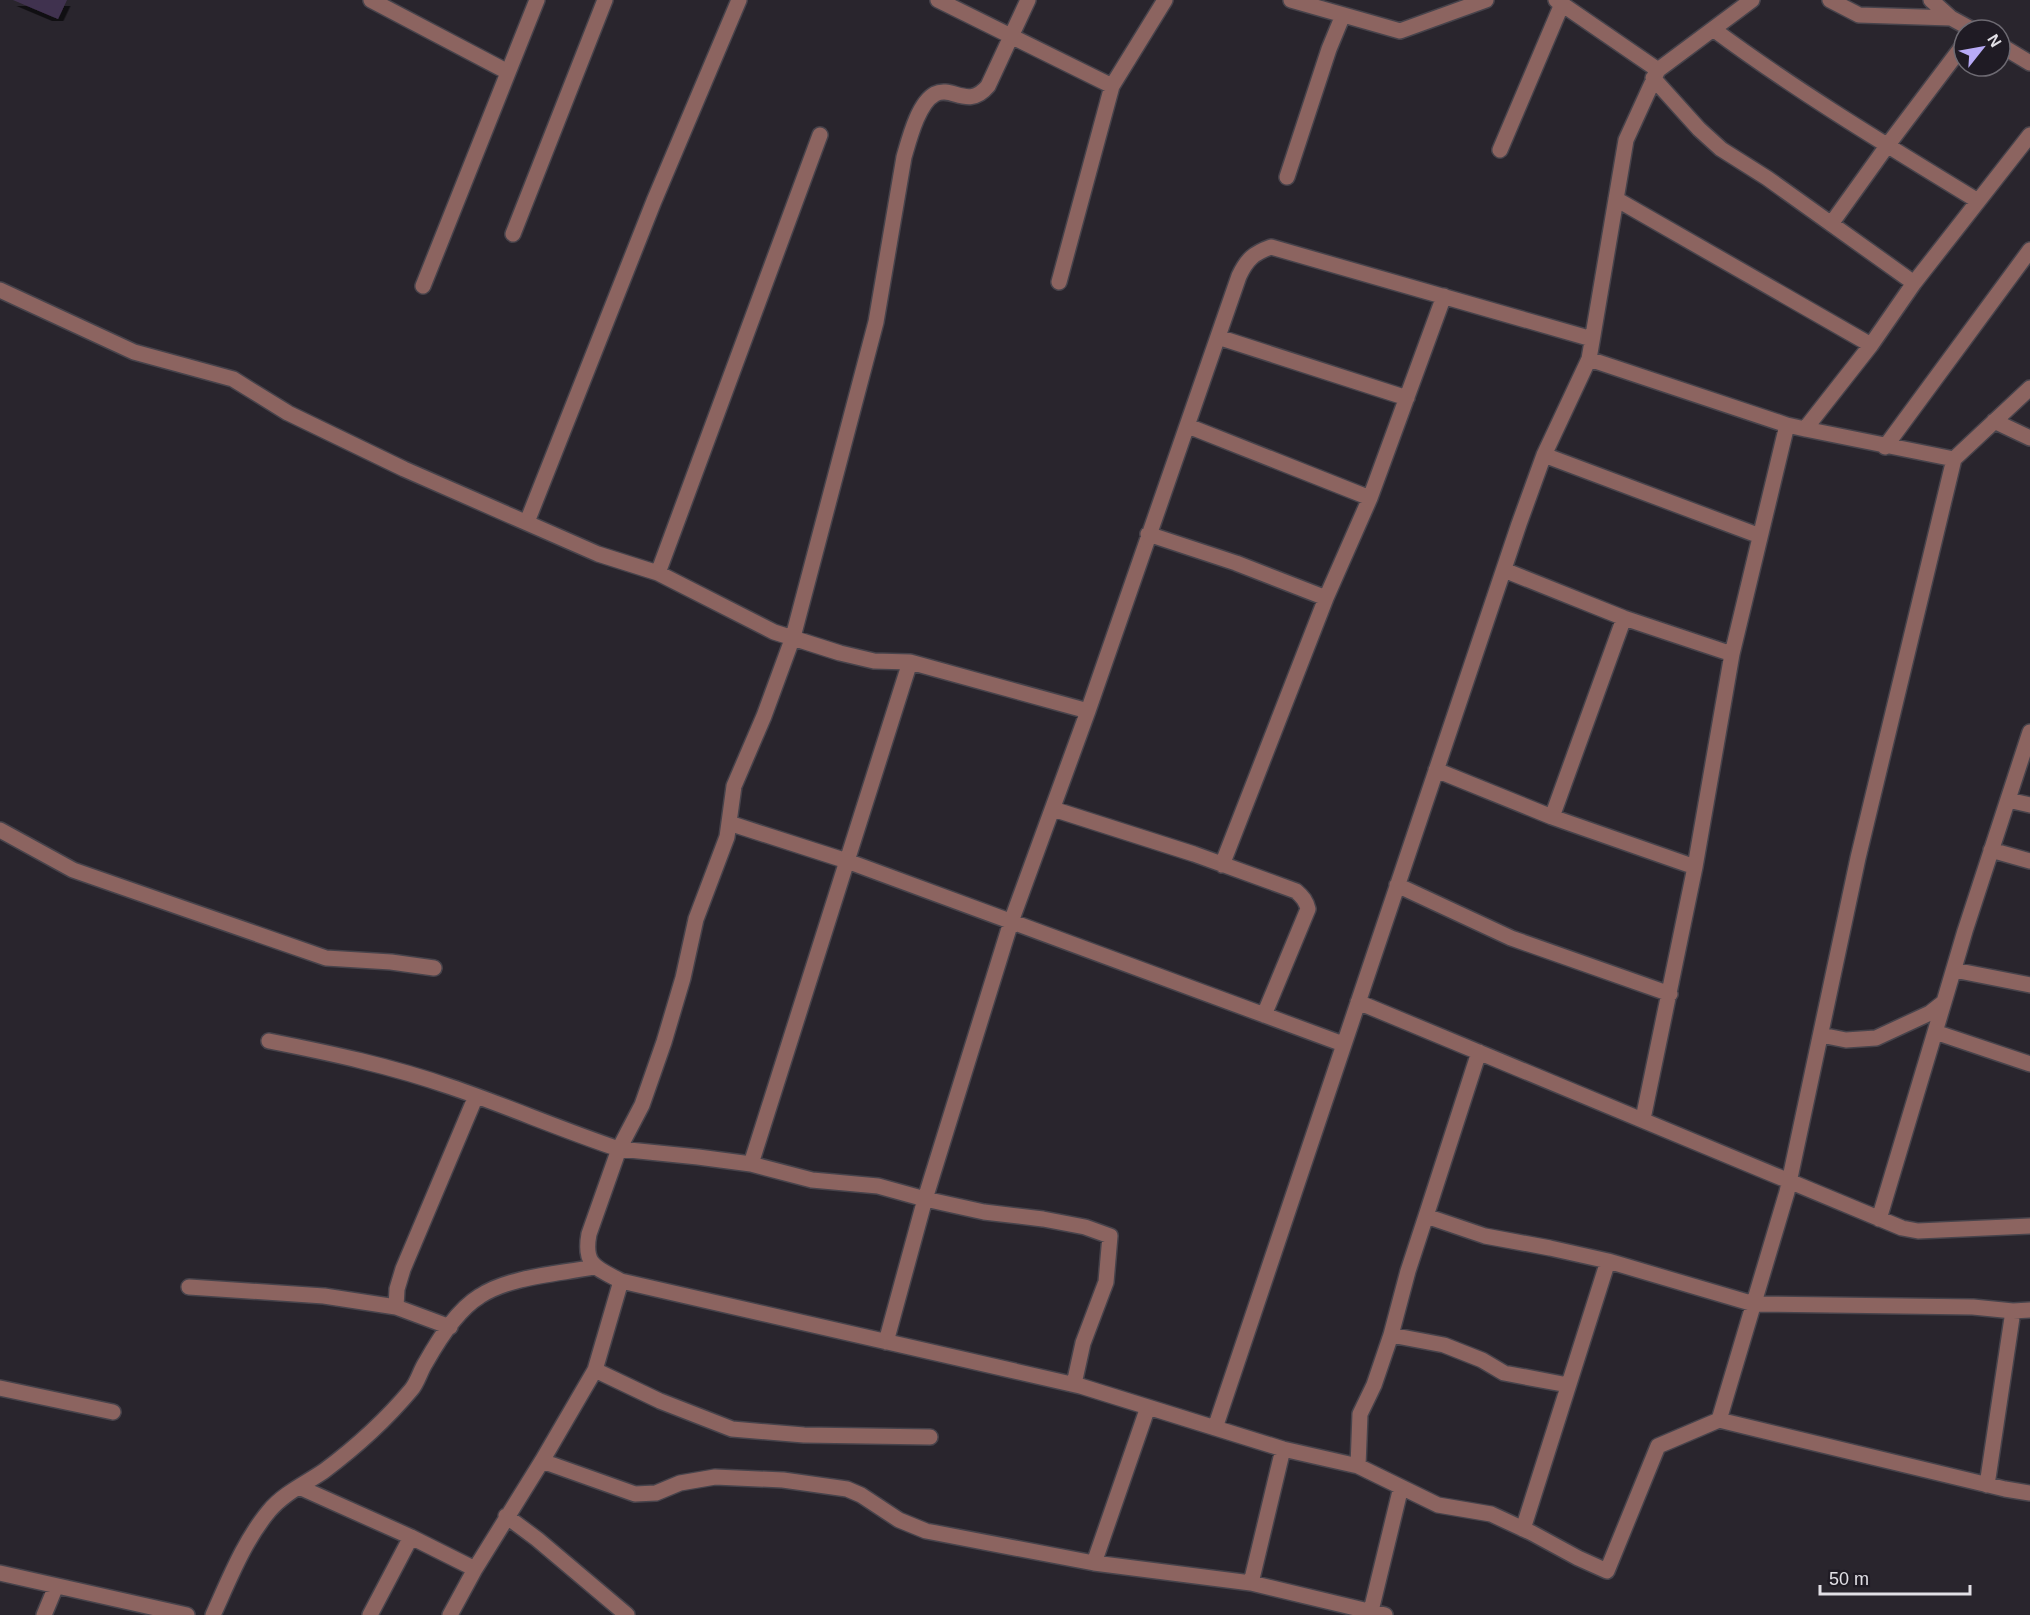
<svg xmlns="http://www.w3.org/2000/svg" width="2030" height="1615" font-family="Helvetica,sans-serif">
<defs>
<filter id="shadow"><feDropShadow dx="3.5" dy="6" stdDeviation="0" flood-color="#0009"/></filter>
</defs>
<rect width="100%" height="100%" fill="#29252d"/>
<!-- building -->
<path fill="#413250" filter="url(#shadow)" d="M 13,0 L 67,0 L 58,19 Z"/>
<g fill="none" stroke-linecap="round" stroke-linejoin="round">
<defs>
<path id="minor" d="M 371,0 L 508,72
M 938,0 L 1112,86
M 1028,0 L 988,86 C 968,110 952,85 935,94 C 918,103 909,140 904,157 L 876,322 L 793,637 L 764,716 L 734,786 L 727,837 L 696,919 L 683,978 L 664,1042 L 642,1105 L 619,1149 L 698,1157 L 751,1164 L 812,1180 L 878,1186 L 925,1199 L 984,1212 L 1043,1219 L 1085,1227 L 1110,1236 L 1106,1282 L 1083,1343 L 1074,1384 L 1283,1449 L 1358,1466 L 1438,1505 L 1491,1514 L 1532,1533 L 1578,1558 L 1607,1571 L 1658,1446 L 1719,1420
M 1291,0 L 1400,31 L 1486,0
M 1556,0 L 1658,70 L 1752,0
M 1830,0 L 1859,15 L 1951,18
M 1931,0 L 1951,18 L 1973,30
M 1713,29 C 1798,92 1888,146 1978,201
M 2000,45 L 2030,63
M 1658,70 L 1626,140 L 1589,359 L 1787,425 L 1805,429
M 1653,78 L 1699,129 L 1721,149 L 1767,178 L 1914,283
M 1500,150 L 1562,4
M 1287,177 L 1329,49 L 1343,15
M 1616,199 L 1871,345
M 1831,224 L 1887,146 L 1964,44
M 513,234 L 605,0
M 1059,282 L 1112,86 L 1165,0
M 423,286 L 537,0
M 0,290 L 134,352 L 233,379 L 288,413 L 404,469 L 598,554 L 658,573 L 774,632 L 840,653 L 874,661 L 910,662 L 1088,711
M 1218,337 L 1407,398
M 2030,388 L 1954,459 L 1858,858 L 1787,1192 L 1719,1420 L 2005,1489 L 2030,1493
M 1994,421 L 2030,438
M 1188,426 L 1370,498
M 1885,447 L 2030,250
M 1544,455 L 1760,536
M 1954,459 L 1805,429 L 1871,345 L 1914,283 L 2030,135
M 527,522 L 654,201 L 739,0
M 1148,534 L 1236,563 L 1326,598
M 1504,570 L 1624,618 L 1732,654
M 658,573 L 820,135
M 1436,770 L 1552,817 L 1695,867
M 2008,800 L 2030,805
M 1053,809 L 1194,854 L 1296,891 C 1303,897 1306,901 1308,909 L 1264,1015
M 1552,817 L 1624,618
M 729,823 L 847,861 L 1343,1044
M 0,830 L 73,870 L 326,958 L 391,962 L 434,968
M 1991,850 L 2030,861
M 1222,865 L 1326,598 L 1370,498 L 1444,296
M 1397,885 L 1511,938 L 1670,994
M 1954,970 L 2030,985
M 1358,1002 L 1902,1228 L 1918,1231 L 2030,1226
M 1935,1032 L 2030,1064
M 1821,1035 L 1846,1040 L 1876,1038 L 1930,1013 L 1944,1002 L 1965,931 L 2030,732
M 269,1041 C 330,1053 391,1066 451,1087 C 507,1106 562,1130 619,1149 L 589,1234 C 583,1266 597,1268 621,1281 L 1080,1386
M 1643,1119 L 1695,867 L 1732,654 L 1787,425
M 751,1164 L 910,662
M 1426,1216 L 1479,1052
M 1879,1219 L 1944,1002
M 189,1287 L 324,1296 L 396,1307 L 450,1327
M 396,1307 L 397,1289 L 403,1269 L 476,1096
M 1391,1335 L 1444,1345 L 1482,1360 L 1504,1373 L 1568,1385
M 886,1342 L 925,1199 L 1011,922 L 1088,711 L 1239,276 C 1247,259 1254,253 1271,247 L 1592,339
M 595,1370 L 660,1401 L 732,1429 L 804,1435 L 930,1437
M 0,1388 L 113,1412
M 1215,1428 L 1519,524 L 1544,455 L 1589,359
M 542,1461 L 635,1494 L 656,1493 L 680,1483 L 715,1477 L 783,1480 L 847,1489 L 861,1495 L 899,1520 L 926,1531 L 1094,1563 L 1251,1583 L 1385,1615
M 1358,1466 L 1360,1414 L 1374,1385 L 1391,1335 L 1408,1271 L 1426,1216 L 1485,1236 L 1550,1248 L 1608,1261 L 1754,1304 L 1973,1307 L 2013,1311 L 2030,1310
M 1987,1485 L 2013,1311
M 299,1487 L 411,1537 L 475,1569
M 506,1516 L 537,1539 L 627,1615
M 1523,1529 L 1608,1261
M 1094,1563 L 1148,1407
M 0,1573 L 187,1615
M 1251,1583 L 1283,1449
M 44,1615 L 56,1586
M 213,1615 C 229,1580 244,1541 269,1511 C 284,1493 305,1484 324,1471 C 356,1447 385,1421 411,1390 C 418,1382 420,1371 426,1362 C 439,1339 457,1310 480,1296 C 511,1276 559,1274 594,1267
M 370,1615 L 411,1537
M 450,1615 L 475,1569 L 542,1461 L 595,1370 L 621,1281
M 1370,1615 L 1401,1487"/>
</defs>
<!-- minor casing -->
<use href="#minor" stroke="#47434b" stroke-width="18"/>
<!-- minor -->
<use href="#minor" stroke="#8c6460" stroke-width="15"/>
</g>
<!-- north arrow -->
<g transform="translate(1982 48) rotate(59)"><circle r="28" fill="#1f1b24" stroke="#6d6a72" stroke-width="1.5"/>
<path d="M0-4.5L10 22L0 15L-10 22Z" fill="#b8abf7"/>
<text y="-9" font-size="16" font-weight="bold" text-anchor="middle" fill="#e2e0e6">N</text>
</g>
<!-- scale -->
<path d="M1820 1585v9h150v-9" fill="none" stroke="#e2e0e6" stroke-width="3"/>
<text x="1829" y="1585" font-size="18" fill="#e2e0e6" stroke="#1f1b24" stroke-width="4.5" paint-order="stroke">50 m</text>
</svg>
